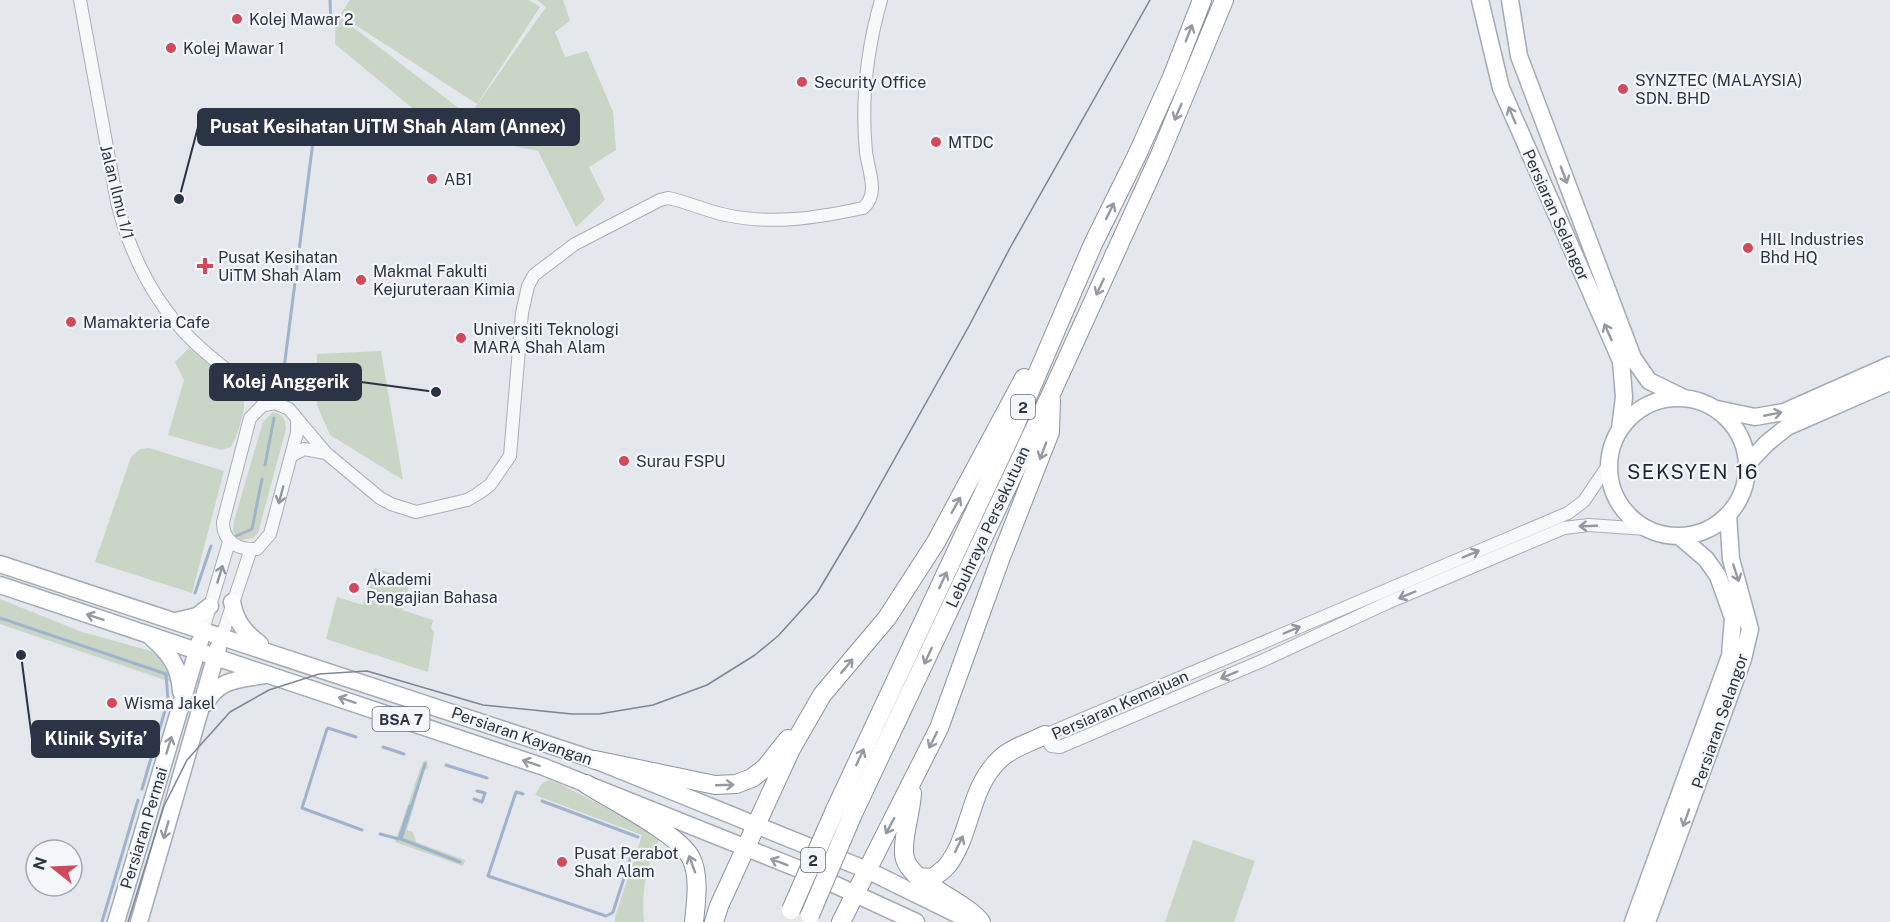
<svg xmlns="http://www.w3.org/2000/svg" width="1890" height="922" font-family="'Public Sans',sans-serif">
<rect width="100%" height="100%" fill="#e4e7ec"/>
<!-- green -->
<path fill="#c9d6c5" d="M 350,0 L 529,0 L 540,7 L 477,104 L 340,15 Z
M 537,0 L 563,0 L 570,21 L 555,32 L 565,57 L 587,51 L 613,112 L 616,150 L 589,167 L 605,200 L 576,227 L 538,151 L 440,131 L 335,44 L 336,14 L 469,116 L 546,7 Z
M 189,348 C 201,358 242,386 244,401 C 245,415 237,435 231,447 L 221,450 L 168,435 L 184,380 L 175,362 Z
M 381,351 L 403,480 L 330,435 L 317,405 L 317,354 Z
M 273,412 C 283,414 286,420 286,429 L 258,533 L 253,538 L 240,540 L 233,532 L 234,521 L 263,422 Z
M 149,448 L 224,471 L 192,593 L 95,562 L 131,457 L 140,449 Z
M 374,568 L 411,579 L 402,610 L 433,620 L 431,628 L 434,632 L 428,672 L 326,639 L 337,597 L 363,605 Z
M 0,599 L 82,632 L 155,652 L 167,664 L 171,682 L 0,624 Z
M 423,761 L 427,761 L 428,768 L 424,771 L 407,830 L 413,832 L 416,842 L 465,860 L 463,866 L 395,842 Z
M 549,780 L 562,785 L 647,829 L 659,839 C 646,866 641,892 644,922 L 615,922 L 615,917 L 642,835 L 535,795 L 542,783 Z
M 1193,840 L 1255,861 L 1234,922 L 1165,922 Z"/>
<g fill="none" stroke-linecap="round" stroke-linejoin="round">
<!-- stream -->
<path stroke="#9fb4cc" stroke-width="3" d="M 330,0 L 331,24
M 282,384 L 316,118
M 265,465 L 274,418
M 236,536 L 252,529 L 262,479
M 195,593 L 211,546
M 0,618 L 166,674 L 168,700 L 142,789
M 328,728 L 356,737
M 327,729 L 302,808 L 362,830
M 383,747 L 404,754
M 425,764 L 401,839 L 460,862
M 446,765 L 487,778
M 523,794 L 516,792 L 488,876 L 606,916 L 612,913
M 474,799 L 482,802 L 485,793 L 477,791
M 542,801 L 638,837
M 380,834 L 399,839 L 410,806
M 613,912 L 633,850
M 102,922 L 138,800"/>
<defs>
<path id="minor" d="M 80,0 L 117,202 C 130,254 153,301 191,339 C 215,363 244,382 270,404
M 297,420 L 297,433 L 270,534 L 257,549 C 238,550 223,542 223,522 L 250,418 L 262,406 L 275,403 L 289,409 L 326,453 L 380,498 L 391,504 L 416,512 L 467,500 L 476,495 L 490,485 L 510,456 L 522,313 L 528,286 L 534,275 L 575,244 L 660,200 L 668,198 C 688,202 706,211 726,215 C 772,225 817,218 863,208 C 880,194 868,170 866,152 C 861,100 867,49 881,0
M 291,456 L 304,449 L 326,453
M 1609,464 L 1584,501 L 1568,513 L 1045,735 L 1051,746 L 1060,747 L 1264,660 L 1387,603 L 1564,528 L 1589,525 L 1646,529
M 203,630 L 229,542
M 222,636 L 251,549"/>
<path id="major" d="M 1480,0 L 1501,88 L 1621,361 L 1624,397 L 1620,429
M 1510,0 L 1519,56 L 1633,358 L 1649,381 L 1684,398
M1609 467a69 69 0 1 1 138 0a69 69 0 1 1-138 0Z
M 1717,409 L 1755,417 L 1784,412 L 1890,365
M 1747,464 L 1767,443 L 1787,427 L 1890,382
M 0,564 L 595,760 L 867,870 L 973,922
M 0,585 L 544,767 L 814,875 L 916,922
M 232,602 C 236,622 244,632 260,644
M 176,621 L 197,616 L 210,606
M 152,638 C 170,654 180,667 181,692
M 205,704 C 220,678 238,680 265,675
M 116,922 L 200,641
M 139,922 L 218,648
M 1633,922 L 1730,656 L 1733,618 L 1718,576 L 1706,559 L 1679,536
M 1647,922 L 1743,659 L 1750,629 L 1731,559 L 1728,515"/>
<path id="highway" d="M 595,760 L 715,785 L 736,784 L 752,778 L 765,768 L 788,739
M 586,784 C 611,800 679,834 691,858 C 700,876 696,902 694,922
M 912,793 C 911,813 903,833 904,853 C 905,882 964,899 981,922
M 835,810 L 1014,428 L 1093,244 L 1137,155 L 1172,77 L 1202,0
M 852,816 L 1051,394 L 1159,157 L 1224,0
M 918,877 L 933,878 C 937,874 944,870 947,866 C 972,834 969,787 1000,759 C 1011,748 1031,742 1045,735
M 714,922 L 719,906 L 791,749 L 822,695 L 887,618 L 936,542 L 1024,378
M 841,922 L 939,728 L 1001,557 L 1050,432 L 1051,400"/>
</defs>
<!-- minor casing -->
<use href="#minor" stroke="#a9aeb7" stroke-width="14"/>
<!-- major casing -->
<use href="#major" stroke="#a3abb8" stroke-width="19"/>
<!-- highway casing -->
<use href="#highway" stroke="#8b94a3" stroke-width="20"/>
<!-- minor -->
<use href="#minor" stroke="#f7f8fa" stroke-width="12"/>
<!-- major -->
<use href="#major" stroke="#fff" stroke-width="16"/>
<!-- highway -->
<use href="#highway" stroke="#fff" stroke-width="18"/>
<!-- tram -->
<path stroke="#7d8696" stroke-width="1.5" d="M 128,922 L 164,806 L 187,760 L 230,712 L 269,690 L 319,674 L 367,671 L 483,705 L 572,714 L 599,714 L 653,705 L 707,685 L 755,655 L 778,636 L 817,593 L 857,526 L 969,326 L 1011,246 L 1150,0"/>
<defs>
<path id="highway-bridge" d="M 791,910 L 835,810
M 810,915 L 852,816"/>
</defs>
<!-- highway-bridge casing -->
<use href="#highway-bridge" stroke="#8b94a3" stroke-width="20" stroke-linecap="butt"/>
<!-- highway-bridge -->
<use href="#highway-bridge" stroke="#fff" stroke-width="18"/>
</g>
<!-- one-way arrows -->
<defs><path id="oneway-shaft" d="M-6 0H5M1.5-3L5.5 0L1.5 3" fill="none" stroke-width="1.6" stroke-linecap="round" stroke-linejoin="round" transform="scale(1.5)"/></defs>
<g stroke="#959aa2">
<use href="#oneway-shaft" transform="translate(1189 33) rotate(-69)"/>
<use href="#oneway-shaft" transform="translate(1178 112) rotate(113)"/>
<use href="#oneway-shaft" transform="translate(1512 115) rotate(-113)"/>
<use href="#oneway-shaft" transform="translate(1564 175) rotate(69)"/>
<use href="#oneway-shaft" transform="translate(1110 211) rotate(-64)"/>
<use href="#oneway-shaft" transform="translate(1100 287) rotate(115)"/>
<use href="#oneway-shaft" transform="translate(1608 332) rotate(-114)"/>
<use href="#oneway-shaft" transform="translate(1773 414) rotate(-11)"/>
<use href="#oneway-shaft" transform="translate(1043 451) rotate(111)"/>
<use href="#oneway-shaft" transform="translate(956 505) rotate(-61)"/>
<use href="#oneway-shaft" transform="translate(1736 573) rotate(72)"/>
<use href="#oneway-shaft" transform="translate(943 580) rotate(-65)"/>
<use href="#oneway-shaft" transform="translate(95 617) rotate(-161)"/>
<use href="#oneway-shaft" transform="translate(928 656) rotate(115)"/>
<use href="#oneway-shaft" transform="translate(847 666) rotate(-50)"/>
<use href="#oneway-shaft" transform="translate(347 700) rotate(-161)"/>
<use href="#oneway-shaft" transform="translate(933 740) rotate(116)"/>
<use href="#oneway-shaft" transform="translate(169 745) rotate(-73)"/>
<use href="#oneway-shaft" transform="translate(860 757) rotate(-65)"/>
<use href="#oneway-shaft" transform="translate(531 763) rotate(-161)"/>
<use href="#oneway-shaft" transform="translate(725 785) rotate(-2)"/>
<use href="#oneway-shaft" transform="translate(1686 818) rotate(110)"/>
<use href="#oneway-shaft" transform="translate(890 826) rotate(118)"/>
<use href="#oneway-shaft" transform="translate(166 830) rotate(106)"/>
<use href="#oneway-shaft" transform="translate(959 844) rotate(-64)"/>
<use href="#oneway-shaft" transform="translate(779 862) rotate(-159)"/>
<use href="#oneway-shaft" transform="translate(692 864) rotate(-110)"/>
</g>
<g stroke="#9196a0">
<use href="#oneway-shaft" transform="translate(281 495) rotate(105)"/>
<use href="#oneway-shaft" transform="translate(1588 526) rotate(178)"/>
<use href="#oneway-shaft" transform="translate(1471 554) rotate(-23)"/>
<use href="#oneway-shaft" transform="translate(220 574) rotate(-73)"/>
<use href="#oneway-shaft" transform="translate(1407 595) rotate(157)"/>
<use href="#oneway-shaft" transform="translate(1292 630) rotate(-23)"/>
<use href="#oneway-shaft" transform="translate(1229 675) rotate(157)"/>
</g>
<!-- markers -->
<g fill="#d1495b" stroke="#f4f6f9" stroke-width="2">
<circle cx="237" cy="19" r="6"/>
<circle cx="171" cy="48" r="6"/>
<circle cx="802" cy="82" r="6"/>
<circle cx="1623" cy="89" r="6"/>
<circle cx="936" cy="142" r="6"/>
<circle cx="432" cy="179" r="6"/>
<circle cx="1748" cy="248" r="6"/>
<path d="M202 257h6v6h6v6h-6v6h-6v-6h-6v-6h6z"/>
<circle cx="361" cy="280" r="6"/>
<circle cx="71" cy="322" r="6"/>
<circle cx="461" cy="338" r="6"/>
<circle cx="624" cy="461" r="6"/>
<circle cx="354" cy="588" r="6"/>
<circle cx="112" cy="703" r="6"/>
<circle cx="562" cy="862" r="6"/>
</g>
<g text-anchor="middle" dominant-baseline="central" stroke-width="4.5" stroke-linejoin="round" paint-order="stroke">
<!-- shield labels -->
<g fill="#f4f6f9" stroke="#676e7b" stroke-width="1.5">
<rect x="1011" y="395" width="24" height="24" rx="4.5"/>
<rect x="372.5" y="707" width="57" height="24" rx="4.5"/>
<rect x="801" y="848" width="24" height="24" rx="4.5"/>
</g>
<g font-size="15" font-weight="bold" fill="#2b3445">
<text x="1023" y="407">2</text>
<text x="401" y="719">BSA 7</text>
<text x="813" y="860">2</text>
</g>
<!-- poi labels -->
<g font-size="16" fill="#2b3445" stroke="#f4f6f9" text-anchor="start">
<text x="249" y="19">Kolej Mawar 2</text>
<text x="183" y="48">Kolej Mawar 1</text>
<text x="1635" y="80">SYNZTEC (MALAYSIA)<tspan x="1635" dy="18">SDN. BHD</tspan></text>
<text x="814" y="82">Security Office</text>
<text x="948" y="142">MTDC</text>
<text x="444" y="179">AB1</text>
<text x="1760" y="239">HIL Industries<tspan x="1760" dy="18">Bhd HQ</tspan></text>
<text x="218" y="257">Pusat Kesihatan<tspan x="218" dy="18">UiTM Shah Alam</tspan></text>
<text x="373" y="271">Makmal Fakulti<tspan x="373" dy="18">Kejuruteraan Kimia</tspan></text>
<text x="83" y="322">Mamakteria Cafe</text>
<text x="473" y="329">Universiti Teknologi<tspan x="473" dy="18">MARA Shah Alam</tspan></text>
<text x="636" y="461">Surau FSPU</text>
<text x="366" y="579">Akademi<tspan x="366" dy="18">Pengajian Bahasa</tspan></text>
<text x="124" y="703">Wisma Jakel</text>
<text x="574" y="853">Pusat Perabot<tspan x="574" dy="18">Shah Alam</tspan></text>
</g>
<!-- street labels -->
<g font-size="16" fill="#2b3445" stroke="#f4f6f9">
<text transform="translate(117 192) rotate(76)">Jalan Ilmu 1/1</text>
<text transform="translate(1556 215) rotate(66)">Persiaran Selangor</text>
<text transform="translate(988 527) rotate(-65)">Lebuhraya Persekutuan</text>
<text transform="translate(1120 705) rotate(-24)">Persiaran Kemajuan</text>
<text transform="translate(1720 721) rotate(-71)">Persiaran Selangor</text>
<text transform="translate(522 736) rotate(19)">Persiaran Kayangan</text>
<text transform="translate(144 828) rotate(-73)">Persiaran Permai</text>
</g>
<!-- quarter labels -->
<g font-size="20" letter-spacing="1.5" fill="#1d2536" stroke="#f4f6f9">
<text x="1693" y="472">SEKSYEN 16</text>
</g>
</g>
<!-- callouts -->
<path fill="none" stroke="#2b3445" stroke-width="2" d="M179 199L198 127M436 392L361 382M21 655L32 739"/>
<g fill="#2b3445" stroke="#f4f6f9" stroke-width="2">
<circle cx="179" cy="199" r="6"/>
<circle cx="436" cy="392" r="6"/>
<circle cx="21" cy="655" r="6"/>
</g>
<g fill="#2b3445" stroke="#2b3445" stroke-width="2">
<rect x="198" y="109" width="381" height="36" rx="6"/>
<rect x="210" y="364" width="151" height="36" rx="6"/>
<rect x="32" y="721" width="127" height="36" rx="6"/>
</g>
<g font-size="18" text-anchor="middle" font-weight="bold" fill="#fff">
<text x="388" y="133">Pusat Kesihatan UiTM Shah Alam (Annex)</text>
<text x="286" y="388">Kolej Anggerik</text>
<text x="96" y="745">Klinik Syifa’</text>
</g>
<!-- north arrow -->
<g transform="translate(54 868) rotate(288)"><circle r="28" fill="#f4f6f9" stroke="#a4a8b1" stroke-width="1.5"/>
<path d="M0-4.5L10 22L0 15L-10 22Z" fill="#d1495b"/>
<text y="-9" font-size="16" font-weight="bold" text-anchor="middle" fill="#2b3445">N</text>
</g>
</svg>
